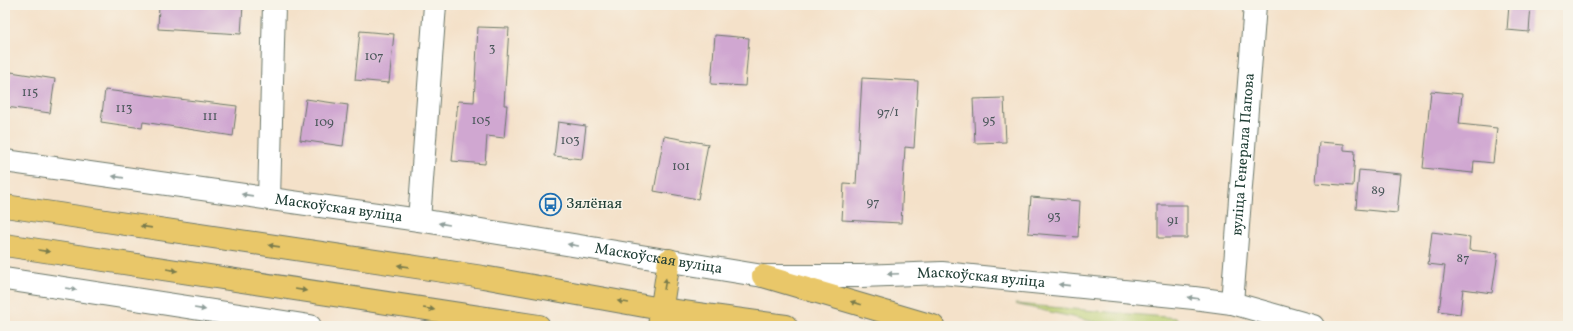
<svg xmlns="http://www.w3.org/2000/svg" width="1573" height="331" font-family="Vollkorn,serif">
<rect width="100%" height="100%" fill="#f7f3e8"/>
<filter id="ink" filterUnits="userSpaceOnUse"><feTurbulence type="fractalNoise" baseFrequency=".025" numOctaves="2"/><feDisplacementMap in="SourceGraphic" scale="8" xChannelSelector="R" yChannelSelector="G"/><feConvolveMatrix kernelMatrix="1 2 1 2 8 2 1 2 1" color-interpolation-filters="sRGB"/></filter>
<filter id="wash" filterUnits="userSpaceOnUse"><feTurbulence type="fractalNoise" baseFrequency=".012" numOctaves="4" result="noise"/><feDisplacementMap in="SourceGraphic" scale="16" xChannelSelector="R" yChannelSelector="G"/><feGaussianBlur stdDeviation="0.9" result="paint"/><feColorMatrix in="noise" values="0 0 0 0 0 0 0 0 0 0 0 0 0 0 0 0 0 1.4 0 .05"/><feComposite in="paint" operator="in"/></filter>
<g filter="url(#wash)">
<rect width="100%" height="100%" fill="#f4e1c9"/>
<!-- green -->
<path fill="#bace71" stroke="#6c8652" d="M 1015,304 L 1177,318 L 1176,326 L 1112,326 Z"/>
<g id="blocks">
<!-- building -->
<path fill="#d0a7d1" d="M 159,5 L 243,5 L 241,34 L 158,29 Z
M 1509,5 L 1531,5 L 1529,32 L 1507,30 Z
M 478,27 L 509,28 L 504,105 L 507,105 L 504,138 L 487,136 L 485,164 L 452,161 L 458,101 L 474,102 Z
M 360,31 L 394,34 L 389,83 L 355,80 Z
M 715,35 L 749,38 L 745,86 L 711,84 Z
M 11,72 L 55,79 L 50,113 L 6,107 Z
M 862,78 L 918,81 L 914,148 L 905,147 L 901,223 L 842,220 L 844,183 L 856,184 Z
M 105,90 L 237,106 L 233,136 L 143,122 L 142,128 L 101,122 Z
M 1431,91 L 1462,94 L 1459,124 L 1497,128 L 1493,163 L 1474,161 L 1473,173 L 1423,168 Z
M 1004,98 L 1006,142 L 975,143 L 973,99 Z
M 306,99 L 348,105 L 343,146 L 300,140 Z
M 558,122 L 586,126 L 582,159 L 554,156 Z
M 664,136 L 708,144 L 698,199 L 654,191 Z
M 1319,142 L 1344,144 L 1344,150 L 1355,151 L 1353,186 L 1316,183 Z
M 1359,170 L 1401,174 L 1397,213 L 1356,209 Z
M 1031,197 L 1080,201 L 1078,237 L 1028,233 Z
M 1158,205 L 1187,205 L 1187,238 L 1158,238 Z
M 1432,232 L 1470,237 L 1469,250 L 1498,253 L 1492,293 L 1463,289 L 1460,314 L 1439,311 L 1445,266 L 1428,264 Z"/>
</g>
</g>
<g filter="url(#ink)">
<use href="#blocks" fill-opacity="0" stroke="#6a7668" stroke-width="1"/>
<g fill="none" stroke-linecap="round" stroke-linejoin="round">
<defs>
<g id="minor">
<path id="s1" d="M 5,161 L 419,220 L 763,276 L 861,276 L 942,273 L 1194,298 L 1232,303 L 1313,326"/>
<path d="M 269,199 L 274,5"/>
<path d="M 419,220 L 435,5"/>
<path d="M 5,279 L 310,326"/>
<path id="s2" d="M 1232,303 L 1255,5"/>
</g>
<path id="major" d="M 5,206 L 483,277 L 661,309 L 786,326
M 5,245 L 539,326
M 763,276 L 933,326
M 659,326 L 669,260"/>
</defs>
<!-- minor casing -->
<use href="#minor" stroke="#6a7668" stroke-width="24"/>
<!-- major casing -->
<use href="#major" stroke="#6a7668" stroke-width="24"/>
<!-- minor -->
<use href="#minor" stroke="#fff" stroke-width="22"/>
<!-- major -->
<use href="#major" stroke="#e9c769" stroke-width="22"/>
</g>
<!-- one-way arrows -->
<defs><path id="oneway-solid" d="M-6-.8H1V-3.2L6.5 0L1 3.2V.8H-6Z"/></defs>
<g fill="#8f9e9a">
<use href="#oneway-solid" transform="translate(118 177) rotate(-172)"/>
<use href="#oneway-solid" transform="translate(247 195) rotate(-172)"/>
<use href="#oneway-solid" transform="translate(444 224) rotate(-171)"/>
<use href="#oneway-solid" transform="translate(573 245) rotate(-171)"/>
<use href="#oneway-solid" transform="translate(893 274) rotate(178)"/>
<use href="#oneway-solid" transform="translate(1064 285) rotate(-174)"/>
<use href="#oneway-solid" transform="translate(71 289) rotate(9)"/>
<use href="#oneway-solid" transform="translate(1193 298) rotate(-173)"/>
<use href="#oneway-solid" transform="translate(200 309) rotate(9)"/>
</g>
<g fill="#7a7b4c">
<use href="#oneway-solid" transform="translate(146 227) rotate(-172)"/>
<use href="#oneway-solid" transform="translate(274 246) rotate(-172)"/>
<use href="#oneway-solid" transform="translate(44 251) rotate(9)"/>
<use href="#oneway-solid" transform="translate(403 266) rotate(-172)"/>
<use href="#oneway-solid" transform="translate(172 270) rotate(9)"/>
<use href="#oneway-solid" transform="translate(665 284) rotate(-81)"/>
<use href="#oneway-solid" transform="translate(301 290) rotate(9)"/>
<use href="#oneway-solid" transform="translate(623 302) rotate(-170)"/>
<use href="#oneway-solid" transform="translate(856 303) rotate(-164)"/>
<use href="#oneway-solid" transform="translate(429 309) rotate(9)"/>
</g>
</g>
<!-- icons -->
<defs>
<symbol id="bus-ring" viewBox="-11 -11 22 22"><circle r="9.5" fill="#f7f3e8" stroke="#1f6fb2" stroke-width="1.5"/><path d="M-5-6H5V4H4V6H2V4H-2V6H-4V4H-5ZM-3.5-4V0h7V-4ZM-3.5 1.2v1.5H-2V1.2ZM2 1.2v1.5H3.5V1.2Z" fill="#1f6fb2"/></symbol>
</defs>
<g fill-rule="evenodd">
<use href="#bus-ring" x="538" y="192" width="25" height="25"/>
</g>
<g text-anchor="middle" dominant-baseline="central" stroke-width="3" stroke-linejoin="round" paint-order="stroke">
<!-- number labels -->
<g font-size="13" fill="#4b585b">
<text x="492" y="49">3</text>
<text x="374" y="57">107</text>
<text x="30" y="93">115</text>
<text x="124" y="109">113</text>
<text x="888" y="113">97/1</text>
<text x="210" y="117">111</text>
<text x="481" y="121">105</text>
<text x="989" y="121">95</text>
<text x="324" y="123">109</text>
<text x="570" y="141">103</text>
<text x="681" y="167">101</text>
<text x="1378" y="191">89</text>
<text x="873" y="203">97</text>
<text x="1054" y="217">93</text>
<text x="1173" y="221">91</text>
<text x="1463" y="259">87</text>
</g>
<!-- street labels -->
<g font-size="15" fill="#1f3d34" stroke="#f7f3e8">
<text stroke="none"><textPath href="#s2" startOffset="149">вуліца Генерала Папова</textPath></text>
<text stroke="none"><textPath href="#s1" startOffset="337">Маскоўская вуліца</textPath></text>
<text stroke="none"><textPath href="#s1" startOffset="661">Маскоўская вуліца</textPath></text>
<text stroke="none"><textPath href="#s1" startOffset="985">Маскоўская вуліца</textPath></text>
</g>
<!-- poi labels -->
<g font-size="15" fill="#1f3d34" stroke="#f7f3e8" text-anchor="start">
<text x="566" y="204">Зялёная</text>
</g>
</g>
<!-- margin -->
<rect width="1573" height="331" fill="none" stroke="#f7f3e8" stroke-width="20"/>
</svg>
